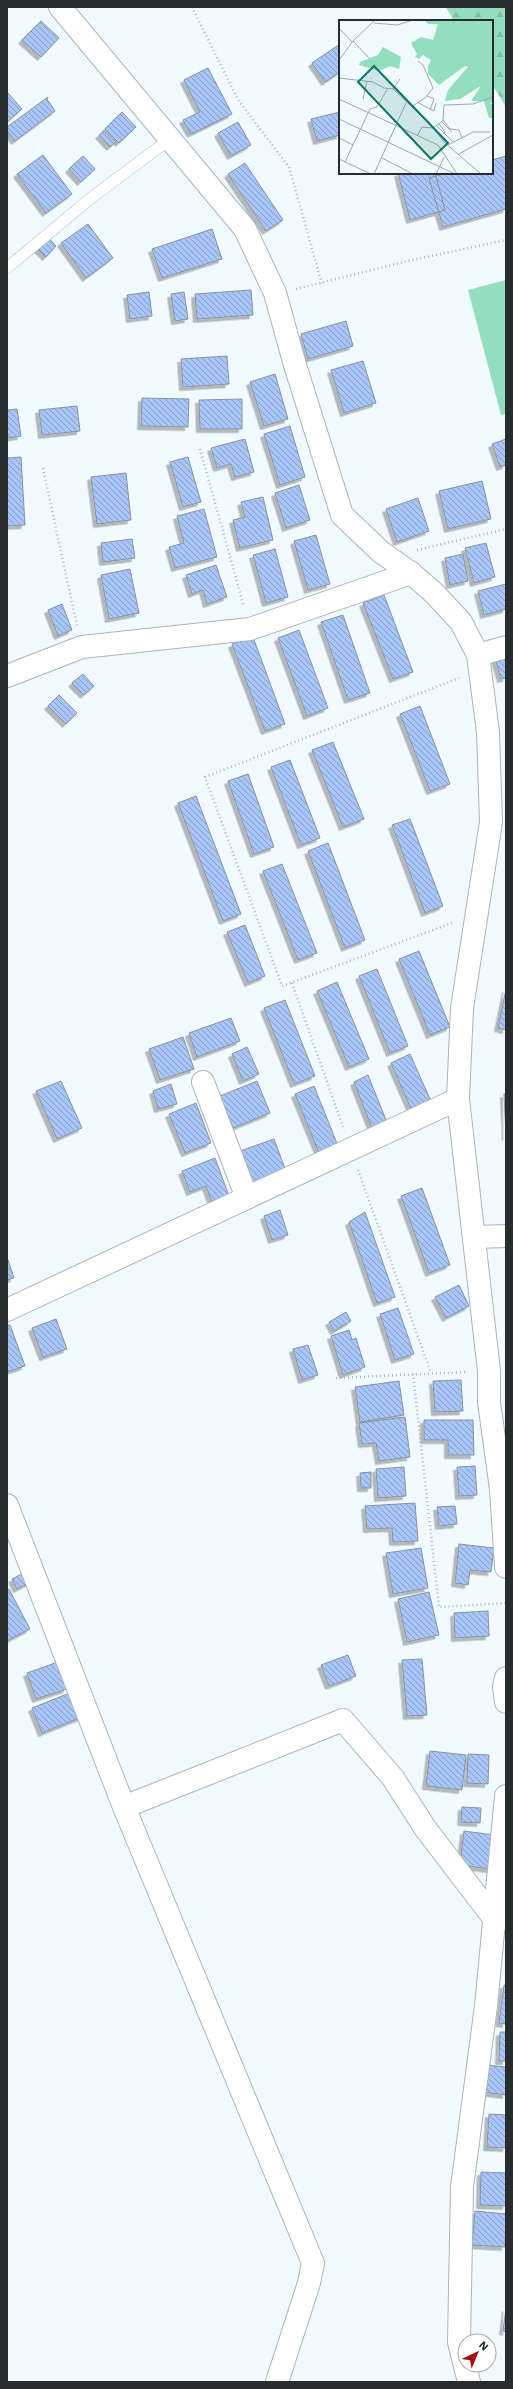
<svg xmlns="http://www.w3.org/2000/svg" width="513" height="2389" font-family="'Work Sans',sans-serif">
<defs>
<pattern id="forest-firs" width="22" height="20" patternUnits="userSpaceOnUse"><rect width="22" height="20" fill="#92debd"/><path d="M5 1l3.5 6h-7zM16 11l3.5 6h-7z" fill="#7ebfa3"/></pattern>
<pattern id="building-back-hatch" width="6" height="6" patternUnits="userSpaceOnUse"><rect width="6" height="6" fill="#a7c5f6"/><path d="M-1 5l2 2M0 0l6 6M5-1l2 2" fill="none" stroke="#88a0c8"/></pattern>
<filter id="shadow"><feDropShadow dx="-3.5" dy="3.5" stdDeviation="0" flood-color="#0004"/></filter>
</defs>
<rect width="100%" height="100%" fill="#f1fafe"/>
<!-- forest -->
<path fill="url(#forest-firs)" d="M 446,7 L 506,7 L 506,107 L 492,84 L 492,21 L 454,21 Z"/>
<!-- green -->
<path fill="#92debd" d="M 506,280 L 506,414 L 501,415 L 468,290 Z"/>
<!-- building -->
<path fill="url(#building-back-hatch)" stroke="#8b929d" filter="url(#shadow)" d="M 41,21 L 59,38 L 41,57 L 22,40 Z
M 340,44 L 340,72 L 325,82 L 312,63 Z
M 208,68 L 232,114 L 191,134 L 183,120 L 200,112 L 184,80 Z
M 7,92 L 22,109 L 7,122 Z
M 48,97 L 47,99 L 55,111 L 15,141 L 7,131 L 7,127 Z
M 122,112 L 136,127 L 119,143 L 105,129 Z
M 340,112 L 340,135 L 317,141 L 311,119 Z
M 238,122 L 251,145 L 231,156 L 218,133 Z
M 104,131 L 116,142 L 110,147 L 99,135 Z
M 43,155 L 72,194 L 46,213 L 17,174 Z
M 83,156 L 95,169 L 81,182 L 69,169 Z
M 506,156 L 506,209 L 443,227 L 429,178 L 446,173 L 492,173 L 492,160 Z
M 245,163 L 283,220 L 266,231 L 228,174 Z
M 398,173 L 435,173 L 445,210 L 410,220 Z
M 88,224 L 113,258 L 86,278 L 61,243 Z
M 212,229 L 222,259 L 162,278 L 152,249 Z
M 48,237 L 56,246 L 46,257 L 37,248 Z
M 251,290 L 253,315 L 197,319 L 195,294 Z
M 149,292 L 152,316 L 130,319 L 127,295 Z
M 184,292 L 188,319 L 175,321 L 171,294 Z
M 346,321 L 353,346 L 308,359 L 301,334 Z
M 227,356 L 229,384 L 183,387 L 181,359 Z
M 363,361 L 376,403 L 344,413 L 331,370 Z
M 275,374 L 288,419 L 264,426 L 250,382 Z
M 142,398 L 189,399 L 188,427 L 141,426 Z
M 242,399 L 242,429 L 200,429 L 199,400 Z
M 77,406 L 80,431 L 42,435 L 39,410 Z
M 17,409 L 21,436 L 7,438 L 7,410 Z
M 290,426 L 305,477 L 280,485 L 264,434 Z
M 245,439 L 254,472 L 235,477 L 231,464 L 217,468 L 211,448 Z
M 506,439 L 506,465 L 500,467 L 492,444 Z
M 21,457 L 25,525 L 7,526 L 7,458 Z
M 188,457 L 201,502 L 183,507 L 170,462 Z
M 126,473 L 131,520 L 97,524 L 91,477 Z
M 482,481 L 491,519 L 448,529 L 439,491 Z
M 299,485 L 310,520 L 286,528 L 275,493 Z
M 263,497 L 273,540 L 240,548 L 233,520 L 245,517 L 241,502 Z
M 418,498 L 429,531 L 397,542 L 386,509 Z
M 204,509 L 217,557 L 175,568 L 169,547 L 184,543 L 177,516 Z
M 316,535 L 330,584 L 308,590 L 294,541 Z
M 132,539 L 135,558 L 103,562 L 101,543 Z
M 486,543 L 495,577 L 474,583 L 465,548 Z
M 275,549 L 288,597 L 266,603 L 253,555 Z
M 463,554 L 468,581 L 450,585 L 445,558 Z
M 216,565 L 227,597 L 207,604 L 203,590 L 192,594 L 186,575 Z
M 130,569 L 139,613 L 109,619 L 101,575 Z
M 506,584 L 506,609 L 484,615 L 478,591 Z
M 384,595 L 413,672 L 393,679 L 363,603 Z
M 62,604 L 72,630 L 58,636 L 48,610 Z
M 343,615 L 370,693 L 348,700 L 321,622 Z
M 299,630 L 328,708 L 307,716 L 278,638 Z
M 253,637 L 285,724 L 265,731 L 232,644 Z
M 506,651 L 506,678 L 501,679 L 494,655 Z
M 83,674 L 94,686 L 84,695 L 72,683 Z
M 59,695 L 77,713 L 66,724 L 48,706 Z
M 420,706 L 450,784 L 430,791 L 400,714 Z
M 333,742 L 364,819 L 343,827 L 312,750 Z
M 290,760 L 320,838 L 301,845 L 271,767 Z
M 248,774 L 274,847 L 254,854 L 228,781 Z
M 196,796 L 241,914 L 223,921 L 178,803 Z
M 410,819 L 443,906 L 425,913 L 392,825 Z
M 328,843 L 365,940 L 345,948 L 308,851 Z
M 282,864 L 317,953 L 298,960 L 263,871 Z
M 245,925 L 265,976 L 248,983 L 227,932 Z
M 419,951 L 450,1027 L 430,1035 L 399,959 Z
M 377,969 L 408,1046 L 390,1053 L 359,976 Z
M 337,982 L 369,1059 L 349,1067 L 317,991 Z
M 506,989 L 506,1030 L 498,1028 Z
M 285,1000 L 315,1076 L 294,1084 L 264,1008 Z
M 231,1018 L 240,1041 L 197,1057 L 189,1033 Z
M 183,1037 L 194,1069 L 160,1080 L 149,1049 Z
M 247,1047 L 259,1074 L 243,1081 L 232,1054 Z
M 410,1054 L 434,1108 L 414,1116 L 391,1063 Z
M 368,1075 L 388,1125 L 373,1131 L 354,1082 Z
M 61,1081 L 82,1128 L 57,1139 L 36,1091 Z
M 257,1081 L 270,1113 L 233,1128 L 220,1096 Z
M 171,1084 L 177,1104 L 158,1109 L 153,1091 Z
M 314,1086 L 340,1151 L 321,1158 L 295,1094 Z
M 504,1094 L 506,1094 L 506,1137 Z
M 196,1103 L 211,1143 L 185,1153 L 169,1114 Z
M 274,1139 L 287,1174 L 253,1186 L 240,1151 Z
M 215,1158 L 229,1196 L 212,1202 L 206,1186 L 190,1192 L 182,1171 Z
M 422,1188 L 450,1265 L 429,1273 L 401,1196 Z
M 280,1210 L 288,1235 L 272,1240 L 264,1216 Z
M 365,1212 L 395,1297 L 377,1303 L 349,1222 Z
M 7,1257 L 14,1278 L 7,1280 Z
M 459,1285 L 469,1306 L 446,1318 L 435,1297 Z
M 398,1308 L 414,1354 L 395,1360 L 380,1314 Z
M 346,1312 L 351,1321 L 334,1331 L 329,1322 Z
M 56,1319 L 67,1349 L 43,1357 L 32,1328 Z
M 10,1325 L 25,1366 L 7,1372 L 7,1326 Z
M 349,1330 L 352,1340 L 356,1338 L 365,1367 L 343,1375 L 331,1336 Z
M 308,1345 L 318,1375 L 302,1380 L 293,1349 Z
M 461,1380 L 463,1411 L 435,1412 L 433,1381 Z
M 399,1381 L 404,1415 L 360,1422 L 355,1387 Z
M 405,1417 L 410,1457 L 379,1461 L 376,1443 L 362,1444 L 359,1423 Z
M 424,1420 L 473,1420 L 474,1455 L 448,1455 L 448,1440 L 424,1440 Z
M 475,1466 L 477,1495 L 459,1496 L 457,1467 Z
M 404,1467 L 406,1496 L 378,1498 L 376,1469 Z
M 371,1472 L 371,1488 L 361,1488 L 360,1473 Z
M 415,1503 L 418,1541 L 393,1542 L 392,1528 L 367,1529 L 365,1506 Z
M 455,1506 L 457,1524 L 439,1526 L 437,1507 Z
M 459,1544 L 494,1548 L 491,1572 L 470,1570 L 468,1585 L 455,1583 Z
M 421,1548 L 428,1588 L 393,1594 L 386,1553 Z
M 28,1571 L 33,1581 L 17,1589 L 12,1579 Z
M 9,1589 L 30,1629 L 7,1641 L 7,1590 Z
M 429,1592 L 439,1635 L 407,1642 L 398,1599 Z
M 488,1611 L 489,1636 L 455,1638 L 454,1613 Z
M 348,1655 L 356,1676 L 329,1686 L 321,1665 Z
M 422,1659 L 427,1715 L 407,1716 L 402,1660 Z
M 58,1662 L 67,1689 L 36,1699 L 27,1673 Z
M 72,1692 L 82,1717 L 42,1733 L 32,1708 Z
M 430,1751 L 466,1755 L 462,1790 L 426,1786 Z
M 468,1754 L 489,1755 L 488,1784 L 467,1783 Z
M 462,1807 L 481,1808 L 480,1823 L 461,1822 Z
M 464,1831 L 494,1835 L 490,1869 L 460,1865 Z
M 504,1985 L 506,1985 L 506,2024 L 499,2023 Z
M 500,2032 L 506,2032 L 506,2061 L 499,2061 Z
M 487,2065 L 506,2067 L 506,2095 L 483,2092 Z
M 489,2114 L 506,2115 L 506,2148 L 487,2147 Z
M 481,2172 L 506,2173 L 506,2206 L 480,2205 Z
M 475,2211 L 506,2214 L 505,2247 L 472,2245 Z
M 506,2308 L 506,2332 L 503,2331 Z"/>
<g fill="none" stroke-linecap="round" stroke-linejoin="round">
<defs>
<path id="lane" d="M 7,268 L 91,198 L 170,139"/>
<path id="street" d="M 478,655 L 506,647
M 7,676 L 82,647 L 250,629 L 411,573
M 203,1082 L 247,1198
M 476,1237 L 506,1236
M 7,1310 L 458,1099
M 7,1505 L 124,1807 L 313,2263 L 309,2283 L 277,2382
M 124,1807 L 343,1720 L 393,1778 L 425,1828 L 493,1917 L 506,1918"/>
<path id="secondary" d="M 60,7 L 245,229 L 275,293 L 295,365 L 342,515 L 381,552 L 411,573 L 434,593 L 461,622 L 478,655 L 488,732 L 491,822 L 462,1008 L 458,1099 L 489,1371 L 489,1402 L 501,1489 L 506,1567
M 506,1678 L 504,1687 L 506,1702
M 469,2382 L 459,2342 L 462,2187 L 486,2006 L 506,1796"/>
</defs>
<!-- lane casing -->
<use href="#lane" stroke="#a8b5bc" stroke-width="12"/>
<!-- street casing -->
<use href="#street" stroke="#a8b5bc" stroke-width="24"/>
<!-- secondary casing -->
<use href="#secondary" stroke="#a8b5bc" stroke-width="24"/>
<!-- path -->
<path stroke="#b0b8bc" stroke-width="2.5" stroke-dasharray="1 3" stroke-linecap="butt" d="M 192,7 L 238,100 L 289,167 L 322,284
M 296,289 L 408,261 L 506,240
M 200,449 L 244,607
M 43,468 L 77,626
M 417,550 L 506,529
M 452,923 L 282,986 L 205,777 L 459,678
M 292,983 L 343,1127
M 358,1170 L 431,1373
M 413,1374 L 439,1607 L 506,1603
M 336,1378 L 466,1372"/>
<!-- lane -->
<use href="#lane" stroke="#fff" stroke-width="11"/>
<!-- street -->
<use href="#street" stroke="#fff" stroke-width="22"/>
<!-- secondary -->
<use href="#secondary" stroke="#fff" stroke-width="22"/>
</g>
<!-- overview -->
<g transform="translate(339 20)">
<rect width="154" height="154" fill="#f1fafe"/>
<path d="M 85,0 L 154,0 L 154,82 L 151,83 L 154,85 L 154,98 L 150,98 L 145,81 L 132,81 L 142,66 L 121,79 L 106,81 L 109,70 L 129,47 L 126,46 L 100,65 L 89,54 L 89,46 L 92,40 L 84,35 L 80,39 L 76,37 L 78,34 L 72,23 L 82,17 L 94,20 L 99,4 L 89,4 ZM 44,27 L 62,37 L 60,49 L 51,46 L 40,51 L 20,45 L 21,42 L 39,35 Z" fill="#92debd"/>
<path fill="none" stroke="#a0a8ab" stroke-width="1" d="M 35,3 L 58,5 L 74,0M 0,8 L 13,22M 14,21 L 31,39M 0,40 L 14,21 L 36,0M 0,58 L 34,62 L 45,68 L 54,69 L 89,102 L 106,123 L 142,154M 54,69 L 61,59M 88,76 L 95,79 L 91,90M 0,79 L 99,125 L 118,154M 24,79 L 28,61M 78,82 L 95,91 L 97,83M 72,87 L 86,78 L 94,68 L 84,45 L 79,41M 0,99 L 116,154M 103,102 L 113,112M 100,104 L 106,112 L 104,114M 97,105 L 114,122M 78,116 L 83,107 L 94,108 L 105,100M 0,118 L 14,125M 123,118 L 120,110 L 111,109 L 104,100 L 105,85 L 134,84 L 154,77M 109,125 L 134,112 L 151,112M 120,134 L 154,115M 43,138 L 74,154M 0,139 L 32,154M 6,142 L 31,89 L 38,87 L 49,68M 35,154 L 67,83M 97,154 L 105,137"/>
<path fill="#0f766e" fill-opacity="0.15" stroke="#0f766e" stroke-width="2" d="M 35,46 L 109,123 L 92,139 L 19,62 Z"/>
<rect width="154" height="154" fill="none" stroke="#272d2f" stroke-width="2"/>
</g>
<!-- border -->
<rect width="513" height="2389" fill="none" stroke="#272d2f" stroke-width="16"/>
<!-- north arrow -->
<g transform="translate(477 2353) rotate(44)"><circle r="19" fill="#ffffff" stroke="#a9abac"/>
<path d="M0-3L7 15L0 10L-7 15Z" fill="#a40e0c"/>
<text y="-6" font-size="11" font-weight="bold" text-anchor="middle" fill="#272d2f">N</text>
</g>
</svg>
